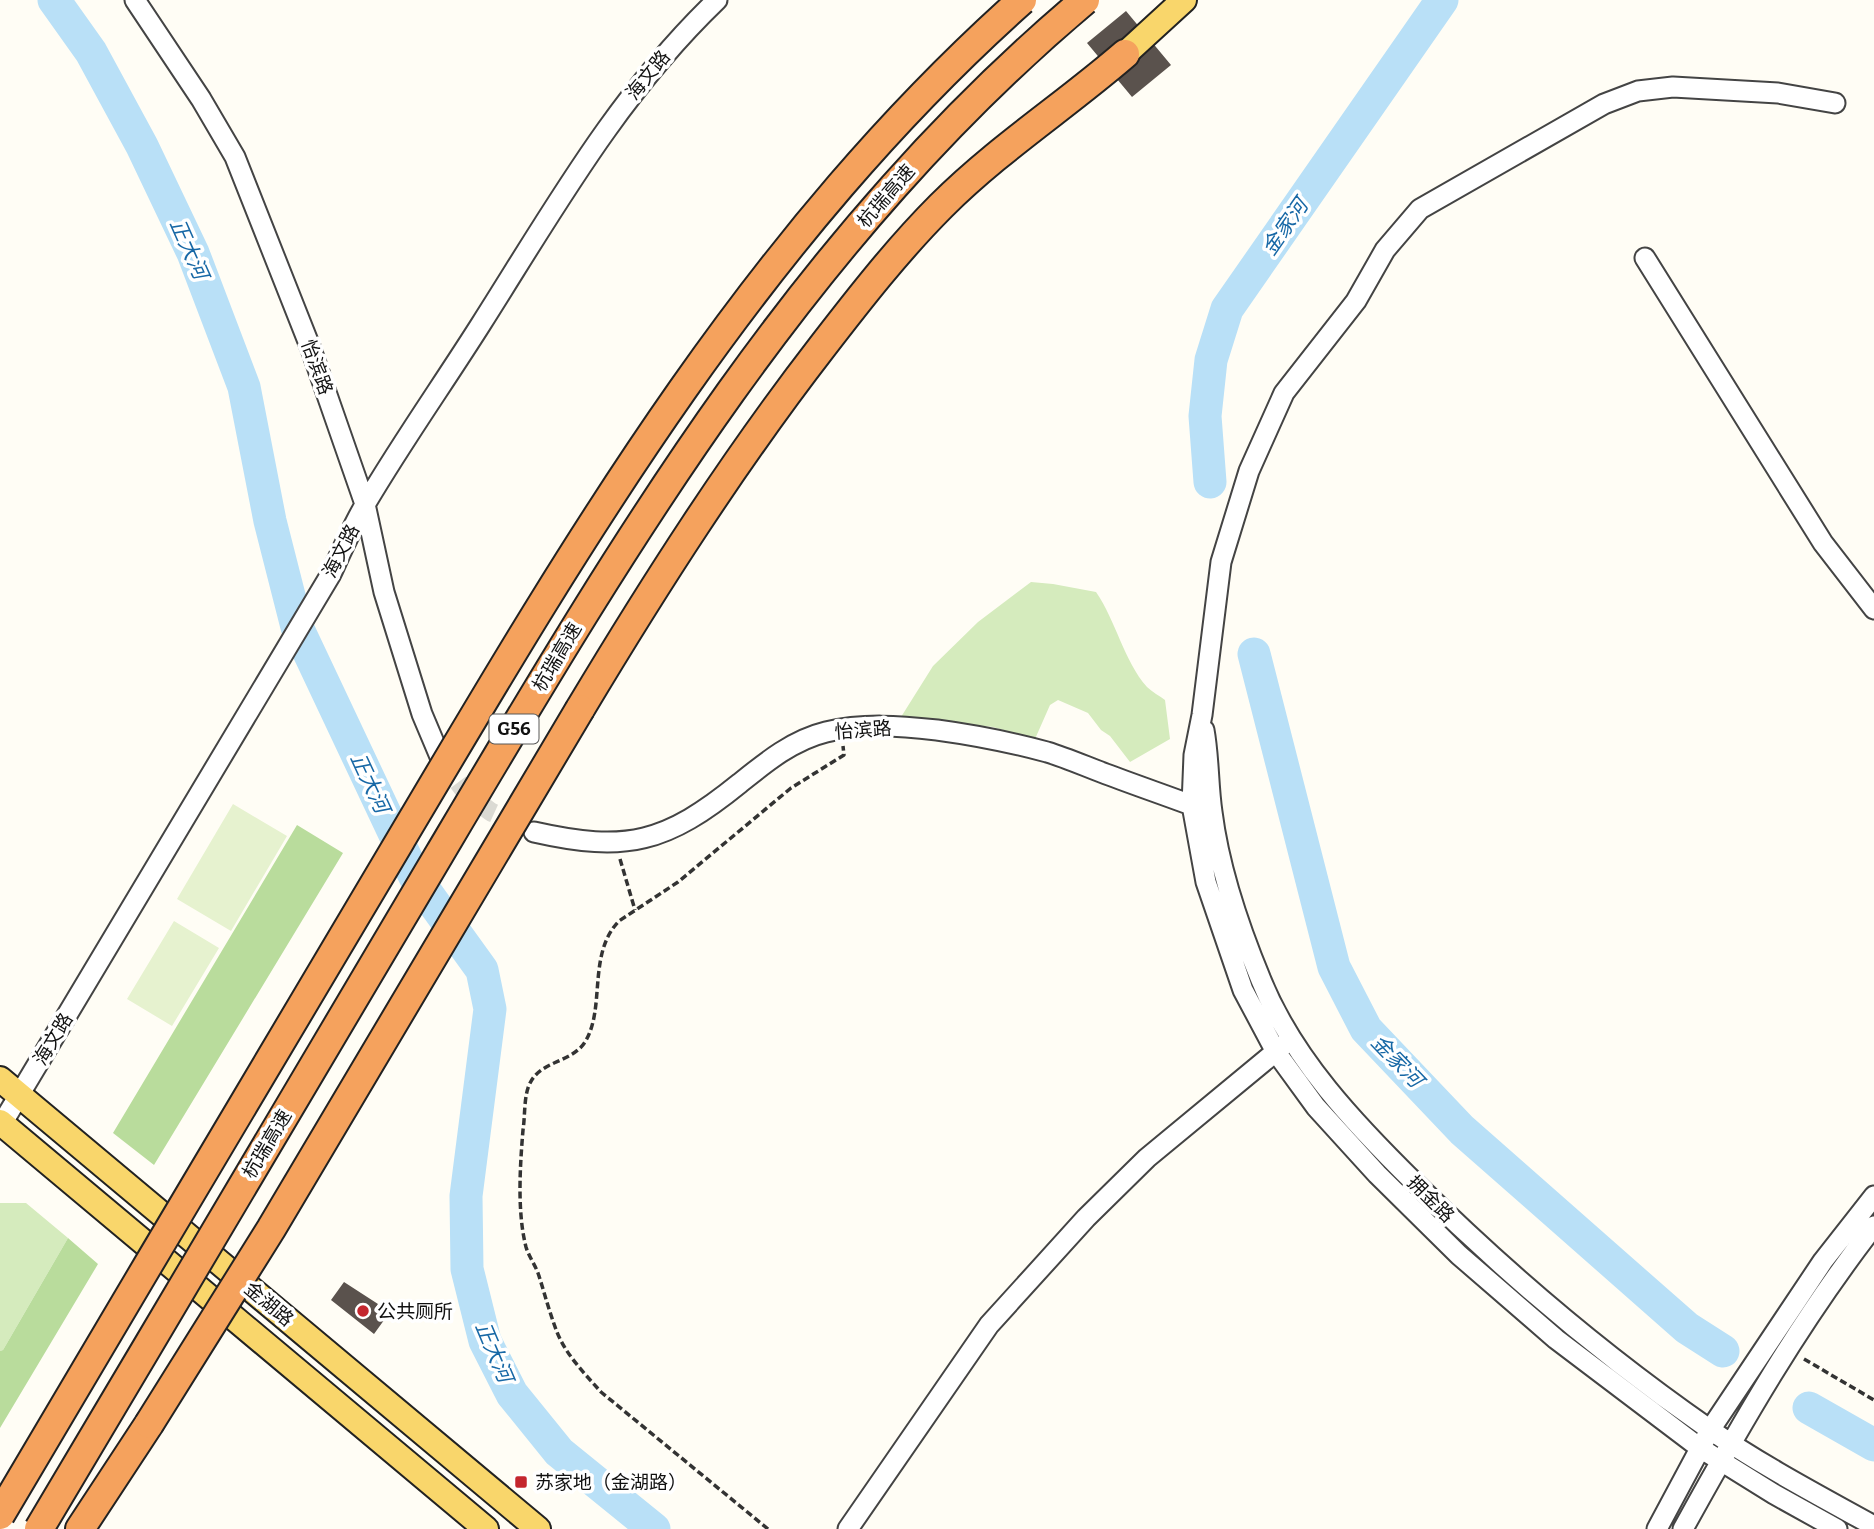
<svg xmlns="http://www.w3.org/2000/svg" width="1874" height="1529" font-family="Bitter,'Noto Sans SC',serif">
<rect width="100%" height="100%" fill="#fffdf5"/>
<!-- green -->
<path fill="#d5ebbd" d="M 1031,582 L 1053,584 L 1096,592 C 1116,621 1124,661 1147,687 C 1152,692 1160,696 1165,700 L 1170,739 L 1130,762 L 1110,736 L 1101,730 L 1088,713 L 1058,700 L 1050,705 L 1035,739 L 993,727 L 901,717 L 933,666 L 978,622 Z
M 0,1203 L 26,1203 L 68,1238 L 3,1350 L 0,1351 Z"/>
<!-- forest -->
<path fill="#b9dc9c" d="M 297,825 L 343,853 L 154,1165 L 113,1133 Z
M 68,1238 L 98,1264 L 0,1428 L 0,1351 L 3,1350 Z"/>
<!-- pitch -->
<path fill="#e6f2cf" d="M 233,804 L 287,836 L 231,931 L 177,899 Z
M 174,921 L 219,948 L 172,1026 L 127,999 Z"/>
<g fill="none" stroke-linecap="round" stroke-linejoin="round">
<!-- river -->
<path stroke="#b9e0f7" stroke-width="33" d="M 54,0 L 91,52 L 142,146 L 193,253 L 244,387 L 270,521 L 297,627 L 415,877 L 482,970 L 490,1009 L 466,1196 L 467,1269 L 485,1341 L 512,1394 L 559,1452 L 654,1529
M 1210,482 L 1205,416 L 1211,360 L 1227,309 L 1442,0
M 1254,654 L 1334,967 L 1366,1029 L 1462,1130 L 1687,1328 L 1723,1351
M 1809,1408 L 1874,1445"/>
</g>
<!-- building -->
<path fill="#5a524d" d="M 1126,11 L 1171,65 L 1132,97 L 1087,43 Z
M 344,1282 L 378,1304 L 376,1307 L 387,1316 L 374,1334 L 331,1300 Z"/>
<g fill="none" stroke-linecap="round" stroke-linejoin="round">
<!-- minor-tunnel -->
<path stroke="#dbdad3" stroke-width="19" stroke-dasharray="19 10" stroke-linecap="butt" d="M 441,759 L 467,794 L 491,812 L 522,826"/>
<defs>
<path id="minor" d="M 135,0 L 201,99 L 235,157 L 311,349 L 365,504 L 384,592 L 422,714 L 441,759
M 1835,103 L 1778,93 L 1673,87 L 1638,91 L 1604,104 L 1420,209 L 1385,250 L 1356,301 L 1284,393 L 1249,471 L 1221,562 L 1202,715 L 1194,755 L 1192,805 L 1206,882 L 1243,990 L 1276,1052 L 1316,1107 L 1377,1174 L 1459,1255 L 1556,1339 L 1700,1448 L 1774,1494 L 1837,1529
M 1645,258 L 1823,543 L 1874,609
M 1204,730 C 1209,757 1208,785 1212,812 C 1219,868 1239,927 1261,980 C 1293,1059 1355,1124 1415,1183 C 1506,1273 1604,1356 1709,1429 C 1761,1465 1818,1495 1874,1526
M 534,832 C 627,853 666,843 740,783 C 766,762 793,740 826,732 C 863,723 900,726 937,730 C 974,735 1010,742 1047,752 C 1067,758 1087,767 1106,774 C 1138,786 1170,797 1202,809
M 0,1127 L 331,574 C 342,550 353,525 366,503 C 402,442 443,384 481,324 C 554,209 617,96 717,0
M 848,1529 L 989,1325 L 1086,1218 L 1147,1158 L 1285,1044
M 1657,1529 L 1710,1430 L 1823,1261 L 1874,1196
M 1683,1529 C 1741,1424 1800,1321 1874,1226"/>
<path id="major" d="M 1125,54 L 1184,0
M 0,1079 L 538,1529
M 0,1122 L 486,1529"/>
<path id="highway" d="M 580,709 C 655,584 733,462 822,347 C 859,299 898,249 941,206 C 998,149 1065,106 1125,54
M 80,1529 L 149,1424"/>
</defs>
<!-- minor casing -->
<use href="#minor" stroke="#444" stroke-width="23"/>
<!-- major casing -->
<use href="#major" stroke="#222" stroke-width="28"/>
<!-- highway casing -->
<use href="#highway" stroke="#222" stroke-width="32"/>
<!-- path -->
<path stroke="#333" stroke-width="3.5" stroke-dasharray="7 3.5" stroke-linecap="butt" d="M 620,859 L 635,910
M 1804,1359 L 1874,1400
M 768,1529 L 601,1392 C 585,1374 566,1355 557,1332 C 550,1314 545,1295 539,1276 C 536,1266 529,1257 526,1247 C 517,1212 520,1166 523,1130 C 525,1117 524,1100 528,1088 C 537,1060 571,1064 585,1042 C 606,1008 587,954 619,921 L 678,882 L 791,788 L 844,755 L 843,746"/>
<!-- minor -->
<use href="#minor" stroke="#fff" stroke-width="19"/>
<!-- major -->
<use href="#major" stroke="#f9d66b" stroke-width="24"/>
<!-- highway -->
<use href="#highway" stroke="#f5a25d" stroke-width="28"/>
<defs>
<path id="highway-bridge" d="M 149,1424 L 271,1229 L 580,709
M 0,1515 C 133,1290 266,1066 400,841 C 580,537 755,238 1022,0
M 39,1529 C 173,1304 306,1079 440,853 C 625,541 803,237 1085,0"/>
</defs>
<!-- highway-bridge casing -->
<use href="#highway-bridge" stroke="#222" stroke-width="32" stroke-linecap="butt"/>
<!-- highway-bridge -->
<use href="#highway-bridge" stroke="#f5a25d" stroke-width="28"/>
</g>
<!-- markers -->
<g fill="#c4262e" stroke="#fff" stroke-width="2.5">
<circle cx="363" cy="1311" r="7"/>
<rect x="514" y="1475" width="14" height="14" rx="3.5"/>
</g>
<g text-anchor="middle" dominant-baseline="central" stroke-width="7" stroke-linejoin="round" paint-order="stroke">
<!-- shield labels -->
<rect fill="#fff" stroke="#585858" stroke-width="2" x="489.5" y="714.5" width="49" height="29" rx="5"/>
<g font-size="18" font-weight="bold" fill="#111">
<text x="514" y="729">G56</text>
</g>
<!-- street labels -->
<g font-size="19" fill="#111" stroke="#fff">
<text transform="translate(648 75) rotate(-51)">海文路</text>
<text transform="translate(886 196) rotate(-49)">杭瑞高速</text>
<text transform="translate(317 367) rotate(70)">怡滨路</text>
<text transform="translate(341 551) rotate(-63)">海文路</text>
<text transform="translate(557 657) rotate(-59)">杭瑞高速</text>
<text transform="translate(863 730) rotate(-4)">怡滨路</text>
<text transform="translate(53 1039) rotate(-59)">海文路</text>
<text transform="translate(267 1144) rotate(-59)">杭瑞高速</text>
<text transform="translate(1431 1199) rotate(45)">拥金路</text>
<text transform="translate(269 1304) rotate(40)">金湖路</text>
</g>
<!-- poi labels -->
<g font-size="19" fill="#111" stroke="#fff" text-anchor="start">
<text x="377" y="1311">公共厕所</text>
<text x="535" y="1482">苏家地（金湖路）</text>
</g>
<!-- water labels -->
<g font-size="21" font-style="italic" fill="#1768a6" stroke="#fff">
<text transform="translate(1285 227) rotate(-55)">金家河</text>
<text transform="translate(189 249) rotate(66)">正大河</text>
<text transform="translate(370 783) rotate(65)">正大河</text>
<text transform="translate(1397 1061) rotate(46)">金家河</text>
<text transform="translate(494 1352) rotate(67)">正大河</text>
</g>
</g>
</svg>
